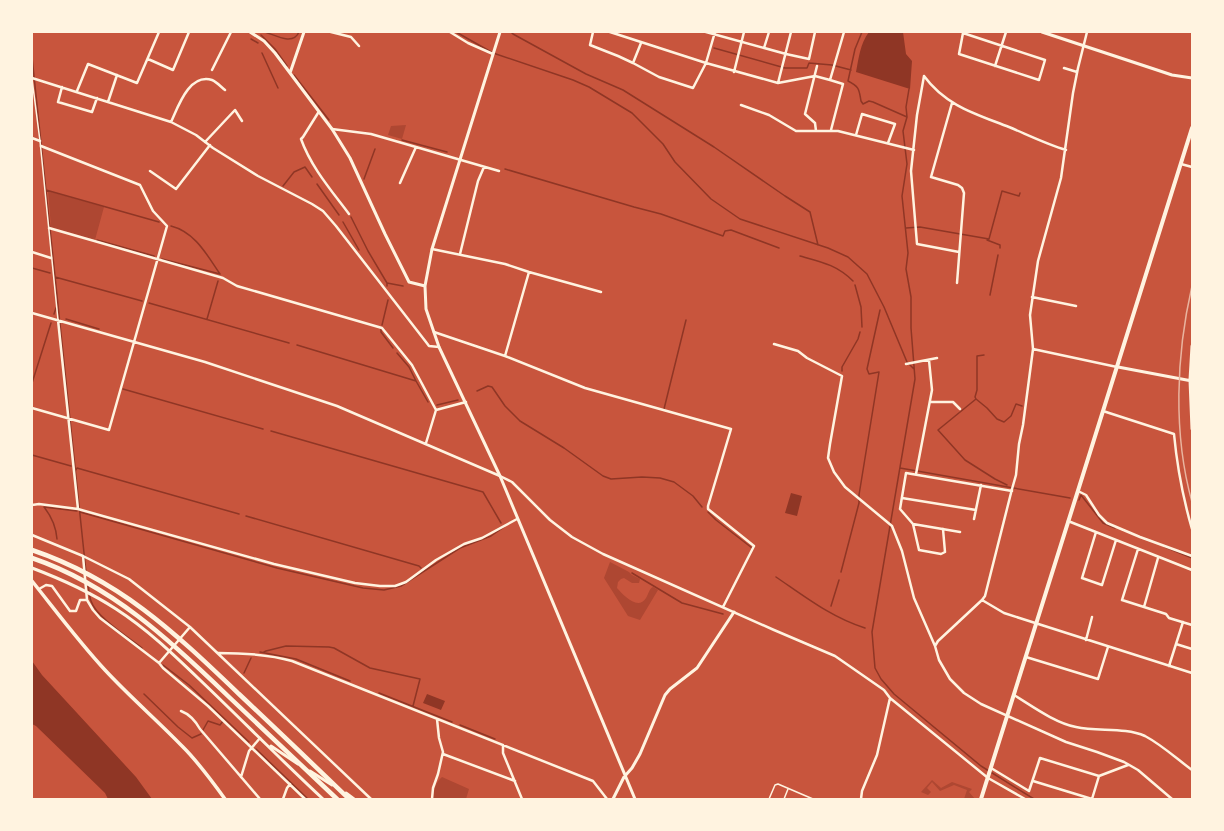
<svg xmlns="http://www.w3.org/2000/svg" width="1224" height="831" font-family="'Roboto Condensed',sans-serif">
<rect width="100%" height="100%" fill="#c8553d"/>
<!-- green -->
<path fill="#ae4732" d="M 406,125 L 402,139 L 388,135 L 391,126 Z
M 48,191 L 104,207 L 95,240 L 51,227 Z
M 610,562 L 629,572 L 632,575 L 640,579 L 639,583 L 632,583 L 624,578 L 621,579 L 618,582 L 617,588 C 623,595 638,611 646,598 C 649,593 649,589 653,587 L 658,590 L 640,620 L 628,616 L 604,578 Z
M 442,777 L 469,789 L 466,799 L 433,799 C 434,790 435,783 442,777 Z
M 932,780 L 941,788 L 952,782 L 972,789 L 969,792 L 975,799 L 964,799 L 967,790 L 954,785 L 940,791 L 932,782 L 927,788 L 931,792 L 928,795 L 921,792 Z"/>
<!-- water -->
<path fill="#8f3625" d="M 869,32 L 903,32 L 906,54 L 912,61 L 910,89 L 856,72 C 859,57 860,44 869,32 Z
M 791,493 L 802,496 L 797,516 L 785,513 Z
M 32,661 L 42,675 L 136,777 L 152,799 L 108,799 L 105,793 L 36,726 L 32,724 Z
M 427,694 L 445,701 L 441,710 L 423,703 Z"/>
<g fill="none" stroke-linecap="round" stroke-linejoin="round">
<!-- stream -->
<path stroke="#8f3625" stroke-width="1.5" d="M 239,32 L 240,32
M 265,32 C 275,35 293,46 299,32
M 456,32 L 493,53 L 573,80 L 589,87 L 632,113 L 663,144 L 675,162 L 711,199 L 740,219 L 828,248 L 848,257 L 867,274 L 884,307 L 907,362 L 914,369
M 511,32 L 513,34 L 586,74 L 623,90 L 714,147 L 785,196 L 810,212 L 818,245
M 862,32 L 855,49 L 848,81 C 860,87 859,90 861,101 L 863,104 L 869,101 L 873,102 L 907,117 L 903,131 L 907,164 L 902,196 L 908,253 L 906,269 L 911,297 L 911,328 L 915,379 L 872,632 L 875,668 L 881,679 L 894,694 L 981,766 L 1034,799
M 261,35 L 275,49 L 287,66
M 251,39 L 258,43
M 714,48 L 785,68 L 807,68 L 809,63 L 832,65 L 851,70
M 262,53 L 278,88
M 32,57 L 86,572
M 294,75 L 329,120
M 907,117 L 906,107 L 909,89
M 402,140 L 447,152
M 505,169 L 634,207 L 661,214 L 723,236 L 725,231 L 731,230 L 779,248
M 364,179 L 375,149
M 317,184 L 339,215
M 283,186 L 294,172 L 305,167 L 312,177
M 46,190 L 159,222
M 351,217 L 368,251 L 387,283 L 387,286
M 343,222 L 359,250
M 171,226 C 195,232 207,255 220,274
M 906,228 L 920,227 L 989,239 L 1002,191 L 1019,196 L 1020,193
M 97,240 L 154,256
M 987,240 L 1000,245 L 1000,248
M 800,256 C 822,262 837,265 853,281
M 162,259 L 220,274
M 32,268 L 50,273
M 55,277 L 142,301
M 387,283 L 403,286
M 855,285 L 861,307 L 862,327
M 990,295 L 998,255
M 149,303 L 289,343
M 54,314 L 56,308
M 66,319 L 99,329
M 207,319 L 218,281
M 382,325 L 388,300
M 381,328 L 381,332 L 393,348
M 297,345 L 416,381 L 428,402
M 397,353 L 409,367 L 416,381
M 984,355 L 977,356 L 977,390 L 975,397 L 976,399 L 987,408 L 997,419 L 1004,422 L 1011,416 L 1016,404 L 1022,406
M 842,371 L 842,367 L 858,339 L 860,332
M 32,383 L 51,323
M 123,389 L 263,429
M 477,391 L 488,386 L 492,387 L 505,406 L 520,421 L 564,448 L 603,476 L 611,479 L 642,477 L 660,478 L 674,482 L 693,496 L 702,507
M 976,399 L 938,430 L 965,460 L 995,479 L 1007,485
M 437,405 L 458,400
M 664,409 L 686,320
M 271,431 L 483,492 L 501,523
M 32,455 L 71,466
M 900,468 L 1070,498
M 76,470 L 77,468 L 239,514
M 1079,500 L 1081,495 L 1103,523 L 1115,528
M 80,512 L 277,568 L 363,588 L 384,590 L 401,586 L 460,548 L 491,536 L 504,527
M 708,512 L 716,520 L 752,548
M 246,516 L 419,566 L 421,568
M 57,539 C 56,527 52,517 44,507 L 77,511
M 1165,547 L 1192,558
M 841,572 L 859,503 L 859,495 L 879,372 L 869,374 L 867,369 L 880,310
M 632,573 L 682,603 L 723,614
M 776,577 C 804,596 832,618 865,628
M 88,585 C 89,590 89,596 91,601 C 96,617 128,637 142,648
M 831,606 L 839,580
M 260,652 L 296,659 L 350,681
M 264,652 L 266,651 L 286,646 L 329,647 L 334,648 L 370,668 L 420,679 L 413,706
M 163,665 L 189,685 L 249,742
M 244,673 L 251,658
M 379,693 L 452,722
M 144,694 L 178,727 L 192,738 L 201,734
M 460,725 L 495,739
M 203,730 L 208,721 L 220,725 L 223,721
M 256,749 L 308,799"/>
<!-- service -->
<path stroke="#fff3e0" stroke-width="1.5" d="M 32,79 L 40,141 L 58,320
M 769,799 L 775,785 L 778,784 L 813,799
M 784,799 L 788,789"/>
<!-- minor -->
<path stroke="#fff3e0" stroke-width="2.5" d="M 331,32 L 351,37 L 359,46
M 450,32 L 468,43 L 493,54
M 593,32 L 590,45 L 618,56 L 633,63
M 610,32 L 706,63 L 693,88 L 659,77 L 633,63 L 641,43
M 706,32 L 786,54 L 809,59 L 815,32
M 715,32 L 706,63 L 778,83 L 815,76 L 830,80 L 844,32
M 1087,32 L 1078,68 L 1073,93 L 1061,178 L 1038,261 L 1030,315 L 1033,349 L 1023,425 L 1019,444 L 1016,475 L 1012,489 L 985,596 L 982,600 L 938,641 L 935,646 L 939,660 L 950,679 L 964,693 L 981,704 L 1066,742 L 1097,752 L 1124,762 L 1138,770 L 1172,799
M 963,33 L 1045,60 L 1039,80 L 959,54 L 963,33 L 963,32
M 764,48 L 769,32
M 148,59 L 173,70 L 189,32
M 995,66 L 1006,32
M 1064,68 L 1077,72
M 212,70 L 231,32
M 734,72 L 744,32
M 924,76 L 917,115 L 911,171 L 917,244 L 959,252
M 924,76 C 946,106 976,114 1009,127 C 1028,135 1046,144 1066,150
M 32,78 L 171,122 L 196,135 L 213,148 L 258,176 L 312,204 L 323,211 L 336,226 L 426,342 L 429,346 L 439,347
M 830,80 L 843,84 L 831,130
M 778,83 L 791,32
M 62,87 L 58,102 L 92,112 L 97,98
M 77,91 L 88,64 L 137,83 L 159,32
M 108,102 L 117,75
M 952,103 L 931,177 L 958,185 L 962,188 L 964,193 L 957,283
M 741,105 L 769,115 L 796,131 L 838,131 L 914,150
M 318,113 L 303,137 L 301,139 C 311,167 331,190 349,214
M 171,122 C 178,107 189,73 212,80 C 217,82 221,87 225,90
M 332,129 L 371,134 L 499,171
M 816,131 L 815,123 L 805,114 L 817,66
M 856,135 L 862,114 L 895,124 L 888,143
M 32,138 L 40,141
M 205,142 L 235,110 L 242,121
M 1181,164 L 1192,167
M 150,171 L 176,189 L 210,145
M 400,183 L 416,147
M 49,228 L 223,278 L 237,286 L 382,328 L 412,365 L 436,410
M 432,249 L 505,264 L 529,272 L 601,292
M 32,252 L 51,258
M 460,254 L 478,181 L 484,167
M 1032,297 L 1076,306
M 32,313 L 205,362 L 337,406 L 500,476 L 512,482 L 550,520 L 572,537 L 603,554 L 774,630 L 835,656 L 884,690 L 890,698 L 988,778 L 1025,799
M 58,320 L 78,509
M 434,332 L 505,356 L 585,388 L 731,429 L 708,506 L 708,509 L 754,546 L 723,607
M 774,344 L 798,351 L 807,358 L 842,376 L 830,444 L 828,458 L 834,472 L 845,487 L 892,526 L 902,551 L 914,598 L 935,646
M 1033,349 L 1117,367
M 505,356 L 529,272
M 906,364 L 937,358
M 930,402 L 953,402 L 960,409
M 32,408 L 109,430 L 167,226 L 153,211 L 140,185 L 41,146
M 1103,411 L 1174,434 C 1177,466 1183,498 1192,529
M 426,443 L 436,410 L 466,402
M 916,474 L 932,390 L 929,360
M 1078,491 L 1086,495 L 1099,515 L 1107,523 L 1140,537 L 1192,556
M 902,498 L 976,510
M 32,505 L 39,504 L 78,509 L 274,564 L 355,583 L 380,586 L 395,586 L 406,582 L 436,560 L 464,544 L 482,538 L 517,519
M 974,519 L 981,485
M 1068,521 L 1192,570
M 913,524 L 960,532
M 943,529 L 945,552 L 941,554 L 919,550 L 913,524 L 900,509 L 906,473 L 1012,491
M 1096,532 L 1082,578 L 1102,585 L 1116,540
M 32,535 L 83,556 L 129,579 L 190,627 L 371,799
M 1138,549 L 1122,600 L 1166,614 L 1169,618 L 1192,625
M 83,556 L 87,600 L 93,610 L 100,618 L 159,663 L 163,668 L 208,706 L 305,799
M 39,589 L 46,585 L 52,586 L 70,611 L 76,611 L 80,600 L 87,600
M 982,600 L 1004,613 L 1192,673
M 1144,607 L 1158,558
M 1086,640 L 1092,617
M 1176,644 L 1192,649
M 218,653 C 243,653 268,654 292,661 L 593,781 L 607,799
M 1026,657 L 1098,679 L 1108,647
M 159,663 L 190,627
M 1169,666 L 1183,622
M 1014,695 C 1032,706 1055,723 1076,727 C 1098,732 1124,727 1145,736 C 1162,745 1177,759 1192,770
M 181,711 C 189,714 196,722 200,729 L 260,799
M 503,745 L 503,753 L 522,799
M 443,754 L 515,781
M 991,768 L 1029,791 L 1040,758 L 1099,776
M 241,777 L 249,751 L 260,738
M 1033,781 L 1092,799
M 283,799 L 287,788 L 290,784
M 432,799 L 433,788 L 438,774 L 443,752 L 439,738 L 437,719
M 861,799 L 862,791 L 877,755 L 890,698
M 1092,799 L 1099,776 L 1128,765"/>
<!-- tertiary -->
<path stroke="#fff3e0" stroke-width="3" d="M 250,32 L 264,41 L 275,53 L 332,129 L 350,158 L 385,234 L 409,282 L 425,286 L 426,309 L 439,347 L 500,476 L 635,799
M 1042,32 L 1154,69 L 1172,75 L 1192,78
M 290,73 L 304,32
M 425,286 L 432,249 L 500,32
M 1192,346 L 1190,380 L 1192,429
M 1118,367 L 1192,381
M 32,568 C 61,579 90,592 116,609 C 147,629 173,654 199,679 C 241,719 281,760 323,799
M 271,746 L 298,764
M 310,771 L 332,785
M 346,793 L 354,799
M 613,799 L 624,777 L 632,768 L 640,754 L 665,695 L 670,689 L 697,668 L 734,612"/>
<!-- secondary -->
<path stroke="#fff3e0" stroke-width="3.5" d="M 32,581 C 56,611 79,642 105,670 C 130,697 158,721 183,747 C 199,763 212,781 225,799"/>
<!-- primary -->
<path stroke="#fff3e0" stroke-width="4" d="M 981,799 L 1192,128"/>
<!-- motorway -->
<path stroke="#fff3e0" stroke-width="4.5" d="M 32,550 C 120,580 174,632 239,694 C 276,729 313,764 349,799
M 32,558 C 111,585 170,640 229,697 C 265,731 301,765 337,799"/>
<!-- rail -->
<path stroke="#e9b49f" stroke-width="1.5" d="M 1192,286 C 1176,355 1173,434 1192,502"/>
</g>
<!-- border -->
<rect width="1224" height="831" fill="none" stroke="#fff3e0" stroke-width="66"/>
</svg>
